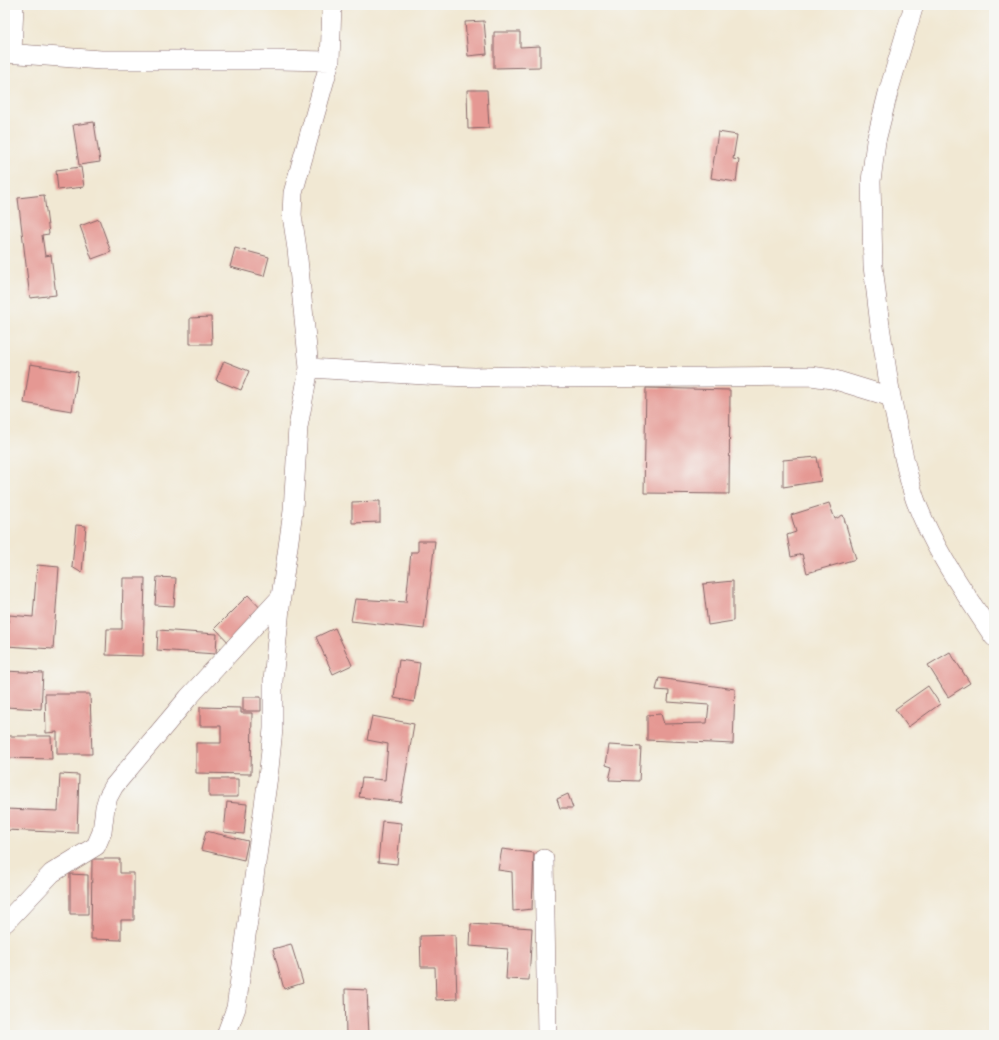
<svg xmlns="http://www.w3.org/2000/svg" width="999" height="1040" font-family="'Balsamiq Sans',sans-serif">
<rect width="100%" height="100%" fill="#f6f6f2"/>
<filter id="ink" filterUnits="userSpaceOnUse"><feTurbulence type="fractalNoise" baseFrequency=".025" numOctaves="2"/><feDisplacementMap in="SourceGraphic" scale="8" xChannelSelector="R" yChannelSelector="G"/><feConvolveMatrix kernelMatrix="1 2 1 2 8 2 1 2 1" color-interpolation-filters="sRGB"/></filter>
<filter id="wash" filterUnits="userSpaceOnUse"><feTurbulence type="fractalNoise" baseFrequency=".012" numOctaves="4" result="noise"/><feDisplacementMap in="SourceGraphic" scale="16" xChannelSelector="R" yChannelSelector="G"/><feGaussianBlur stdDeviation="0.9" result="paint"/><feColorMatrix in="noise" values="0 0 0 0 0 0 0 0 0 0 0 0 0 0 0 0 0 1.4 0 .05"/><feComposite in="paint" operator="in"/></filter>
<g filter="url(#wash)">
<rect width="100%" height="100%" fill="#f1e8d3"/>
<g id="blocks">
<!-- building -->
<path fill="#e59893" d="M 484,21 L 487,54 L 468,56 L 465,22 Z
M 494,32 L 520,32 L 520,47 L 540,46 L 540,67 L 494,68 Z
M 467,90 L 487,90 L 489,128 L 468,129 Z
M 94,122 L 100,162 L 79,165 L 73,125 Z
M 718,132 L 737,135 L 733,159 L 739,160 L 736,182 L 711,178 Z
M 81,167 L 84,187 L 58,190 L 56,170 Z
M 44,195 L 49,234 L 42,235 L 45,256 L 51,255 L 56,295 L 30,298 L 18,198 Z
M 99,219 L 111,252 L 92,259 L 80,226 Z
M 235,248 L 269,257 L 264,276 L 230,267 Z
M 211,317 L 212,344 L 190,344 L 190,318 Z
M 224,361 L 249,371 L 241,390 L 216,380 Z
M 30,364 L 78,372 L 72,411 L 24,403 Z
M 646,388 L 730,390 L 729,494 L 644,493 Z
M 817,457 L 821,481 L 783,487 L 783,460 Z
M 380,501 L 380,522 L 352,523 L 352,502 Z
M 829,503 L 835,519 L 843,515 L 856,559 L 807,573 L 802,554 L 791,557 L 787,535 L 796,532 L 791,515 Z
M 76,525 L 86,526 L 82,573 L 72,567 Z
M 418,541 L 435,541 L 424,629 L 351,621 L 355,599 L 406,602 L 411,552 L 418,552 Z
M 37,565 L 59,567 L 53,649 L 6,646 L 9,615 L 33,617 Z
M 157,577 L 176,578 L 174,606 L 155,605 Z
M 123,578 L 145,578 L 143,656 L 106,655 L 107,629 L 122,629 Z
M 733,581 L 733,621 L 708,625 L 703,584 Z
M 248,595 L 265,613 L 232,646 L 215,628 Z
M 335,628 L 352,665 L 333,674 L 316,637 Z
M 158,630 L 217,634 L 216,654 L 157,650 Z
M 950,652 L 970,683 L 948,697 L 928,665 Z
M 399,660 L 420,663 L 414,702 L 394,698 Z
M 5,671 L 43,673 L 41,709 L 5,707 Z
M 659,678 L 735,689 L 733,744 L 647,740 L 647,715 L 661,714 L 664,724 L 707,723 L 709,705 L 668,702 L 669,691 L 656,690 Z
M 928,686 L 940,704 L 908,727 L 895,709 Z
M 45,694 L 90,694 L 92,754 L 57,754 L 57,732 L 46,733 Z
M 243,697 L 261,697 L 261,711 L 243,711 Z
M 200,707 L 241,708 L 241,713 L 252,713 L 251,774 L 196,773 L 196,743 L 221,743 L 221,726 L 200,726 Z
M 372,716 L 414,724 L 401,802 L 359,797 L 362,778 L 385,780 L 388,744 L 367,740 Z
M 5,736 L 51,736 L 52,759 L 5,758 Z
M 609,745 L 641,747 L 639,781 L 609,780 L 612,767 L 606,765 Z
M 60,774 L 79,775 L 77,833 L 5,830 L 5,809 L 58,811 Z
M 209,779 L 238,779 L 238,797 L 209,797 Z
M 568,794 L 573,808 L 560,808 L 557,799 Z
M 227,802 L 247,804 L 244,834 L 224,832 Z
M 382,821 L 401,823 L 397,864 L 378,862 Z
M 206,831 L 248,841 L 244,860 L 201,850 Z
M 502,849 L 534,853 L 532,909 L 513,911 L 512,872 L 498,870 Z
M 92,859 L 120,859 L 120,873 L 134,873 L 134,920 L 121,920 L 121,940 L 91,939 Z
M 70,874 L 88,875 L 88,914 L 70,914 Z
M 471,924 L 532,928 L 529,980 L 506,979 L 508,949 L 470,946 Z
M 455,935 L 457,999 L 436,1000 L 435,967 L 421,967 L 420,936 Z
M 291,944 L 303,983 L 284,989 L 273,949 Z
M 345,989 L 367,990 L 369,1035 L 346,1035 Z"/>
</g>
</g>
<g filter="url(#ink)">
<use href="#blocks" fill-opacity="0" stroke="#846566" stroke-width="1"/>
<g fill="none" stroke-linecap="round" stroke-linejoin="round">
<defs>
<path id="minor" d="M 5,53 L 101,60 L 278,60 L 330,61
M 12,53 L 14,5
M 309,368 L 441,376 L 475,377 L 517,376 L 547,378 L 714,377 L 811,376 L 832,379 L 891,397 C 899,431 904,466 915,499 C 933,549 965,593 994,637
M 891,397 L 880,326 L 873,266 L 871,181 L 876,141 L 888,93 L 914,5
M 544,859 L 547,1035
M 5,923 L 52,873 L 96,846 L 102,832 L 105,807 L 108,797 L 114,786 L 188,698 L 281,597
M 226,1035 L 236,1008 L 269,769 L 273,729 L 273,681 L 281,597 L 293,511 L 298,427 L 309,368 L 297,249 L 292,215 L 293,193 L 330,61 L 332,5"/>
</defs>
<!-- minor casing -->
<use href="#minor" stroke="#846566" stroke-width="20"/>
<!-- minor -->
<use href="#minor" stroke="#fff" stroke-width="19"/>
</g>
</g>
<!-- margin -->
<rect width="999" height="1040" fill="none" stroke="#f6f6f2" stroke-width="20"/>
</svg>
